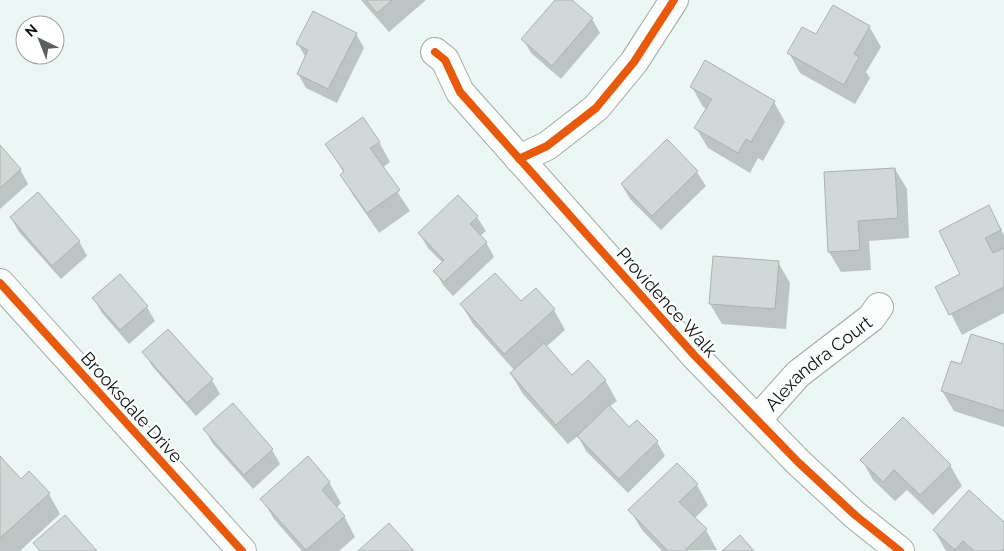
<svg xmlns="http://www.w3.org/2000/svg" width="1004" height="551" font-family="Raleway,sans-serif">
<rect width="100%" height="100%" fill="#ebf7f4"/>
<!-- shadow -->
<path fill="#0003" d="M 361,0 L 426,0 L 389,32 Z
M 557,0 L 570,0 L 592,19 L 600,33 L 561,79 L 531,53 L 523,39 Z
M 869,26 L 881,47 L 866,72 L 870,78 L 855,104 L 800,73 L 789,53 L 817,36 Z
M 356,34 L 364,48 L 337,103 L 306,88 L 298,74 L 306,58 L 298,44 Z
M 692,87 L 774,102 L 785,122 L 763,161 L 758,158 L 750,173 L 708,148 L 696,128 L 707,109 L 703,107 Z
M 379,142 L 390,162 L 382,168 L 410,211 L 379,233 L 353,195 L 341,175 L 344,173 L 326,144 Z
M 0,147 L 20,169 L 28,184 L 0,209 Z
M 895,169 L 907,189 L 909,238 L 869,241 L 871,270 L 841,272 L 829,252 Z
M 697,172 L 706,186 L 661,230 L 630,199 L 622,185 Z
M 458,197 L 477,217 L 486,231 L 480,236 L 486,242 L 494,257 L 453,296 L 443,285 L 435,271 L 443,263 L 428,248 L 419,233 Z
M 989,207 L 1004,235 L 1004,313 L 962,335 L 937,287 L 962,275 Z
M 11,218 L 79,241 L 87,256 L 61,279 L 19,232 Z
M 778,262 L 790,283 L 786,329 L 722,324 L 710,304 Z
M 94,299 L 147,307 L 155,321 L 129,344 L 102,313 Z
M 521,303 L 554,310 L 565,330 L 546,347 L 572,376 L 605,380 L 617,401 L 609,407 L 629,428 L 657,442 L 665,456 L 628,493 L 586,451 L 578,436 L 568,444 L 523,394 L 511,374 L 515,371 L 473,324 L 461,304 Z
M 168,330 L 212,380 L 220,394 L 196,416 L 152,366 L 144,352 Z
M 1004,345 L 1004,427 L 954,411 L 942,391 L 962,366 Z
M 233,405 L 272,450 L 280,464 L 253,489 L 213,444 L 205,430 Z
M 0,458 L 20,481 L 49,494 L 60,514 L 20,551 L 0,551 Z
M 862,460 L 950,465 L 962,486 L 933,515 L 907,490 L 895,501 L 873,480 Z
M 329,482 L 341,503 L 336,508 L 344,516 L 355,537 L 339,551 L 302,551 L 274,519 L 262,499 Z
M 697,485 L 708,505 L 694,519 L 706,530 L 717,550 L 662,551 L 642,530 L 630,510 Z
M 1004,524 L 1004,551 L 946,551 L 934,530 Z"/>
<!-- building -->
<path fill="#d0d9d7" stroke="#aab3b0" d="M 366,0 L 392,0 L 377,13 Z
M 555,0 L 572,0 L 593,18 L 552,66 L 521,39 Z
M 833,5 L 870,26 L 854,54 L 859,57 L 844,85 L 787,53 L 802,27 L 816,34 Z
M 313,11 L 357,33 L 328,89 L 297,74 L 308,50 L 296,44 Z
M 705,60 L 775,101 L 751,142 L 746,139 L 738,153 L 694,128 L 712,99 L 690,87 Z
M 363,117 L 380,142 L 370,148 L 400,190 L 367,213 L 340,175 L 344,171 L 325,144 Z
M 667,139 L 698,171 L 652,216 L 621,184 Z
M 0,145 L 21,169 L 0,188 Z
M 895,168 L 898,218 L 858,221 L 860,250 L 828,252 L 824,172 Z
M 38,192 L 80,241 L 52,266 L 10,217 Z
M 458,195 L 478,216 L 470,224 L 487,242 L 444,282 L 433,271 L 444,260 L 418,233 Z
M 989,205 L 1001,230 L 985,238 L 993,253 L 1004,248 L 1004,287 L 949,315 L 935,287 L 960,274 L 939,231 Z
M 713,256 L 779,261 L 775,309 L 709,304 Z
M 495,273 L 521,301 L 536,288 L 555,309 L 504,354 L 460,304 Z
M 120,274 L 148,306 L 120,330 L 92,298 Z
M 168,329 L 213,379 L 187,403 L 142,352 Z
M 971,334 L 1004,344 L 1004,411 L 941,391 L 951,361 L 961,364 Z
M 544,343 L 572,375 L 588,360 L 606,380 L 556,425 L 510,373 Z
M 233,403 L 273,449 L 244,475 L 203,429 Z
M 609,405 L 629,427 L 637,420 L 658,441 L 619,479 L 577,436 Z
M 903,417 L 951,465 L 920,495 L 894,470 L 883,482 L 860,460 Z
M 0,456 L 21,479 L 29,471 L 50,493 L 0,538 Z
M 308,456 L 330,482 L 322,490 L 345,516 L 306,550 L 260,499 Z
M 677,463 L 698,484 L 679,502 L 707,529 L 684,551 L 668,551 L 628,510 Z
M 969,490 L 1004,522 L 1004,549 L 1002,551 L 974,551 L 963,541 L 955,550 L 933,530 Z
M 65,515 L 97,551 L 40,551 L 33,543 Z
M 389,523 L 414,551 L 358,551 Z
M 740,535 L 754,551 L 722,551 Z"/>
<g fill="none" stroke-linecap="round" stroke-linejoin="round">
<defs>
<g id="minor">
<path d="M 435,52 L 445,60 L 460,92 L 695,356 L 798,462 L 855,515 L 900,551"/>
<path d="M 519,159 L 547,146 L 596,108 L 634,62 L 674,0"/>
<path d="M 0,283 L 242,551"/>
<path id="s1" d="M 757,420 L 798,374 L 871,318 L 879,307"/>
</g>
</defs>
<!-- minor casing -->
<use href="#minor" stroke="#a1aaa8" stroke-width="30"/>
<!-- minor -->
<use href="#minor" stroke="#fcfefd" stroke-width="28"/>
<defs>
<path id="cycleway" d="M 435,52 L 445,60 L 460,92 L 695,356 L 798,462 L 855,515 L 900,551
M 519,159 L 547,146 L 596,108 L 634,62 L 674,0
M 0,283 L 242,551"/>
</defs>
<!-- cycleway casing -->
<use href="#cycleway" stroke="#fff" stroke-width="11"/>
<!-- cycleway -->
<use href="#cycleway" stroke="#e8590c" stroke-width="8"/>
</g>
<g text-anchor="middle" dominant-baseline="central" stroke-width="4.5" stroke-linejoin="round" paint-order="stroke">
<!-- street labels -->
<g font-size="18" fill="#0a1110" stroke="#fff">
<text transform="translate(667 302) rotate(48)">Providence Walk</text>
<text stroke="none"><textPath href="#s1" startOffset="84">Alexandra Court</textPath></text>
<text transform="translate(132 407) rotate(48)">Brooksdale Drive</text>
</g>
</g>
<!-- north arrow -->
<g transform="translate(40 40) rotate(317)"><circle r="24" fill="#ffffff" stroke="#9da09f"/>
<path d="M0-4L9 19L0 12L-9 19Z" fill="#596260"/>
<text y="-8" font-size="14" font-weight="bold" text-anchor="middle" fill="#0a1110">N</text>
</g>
</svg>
